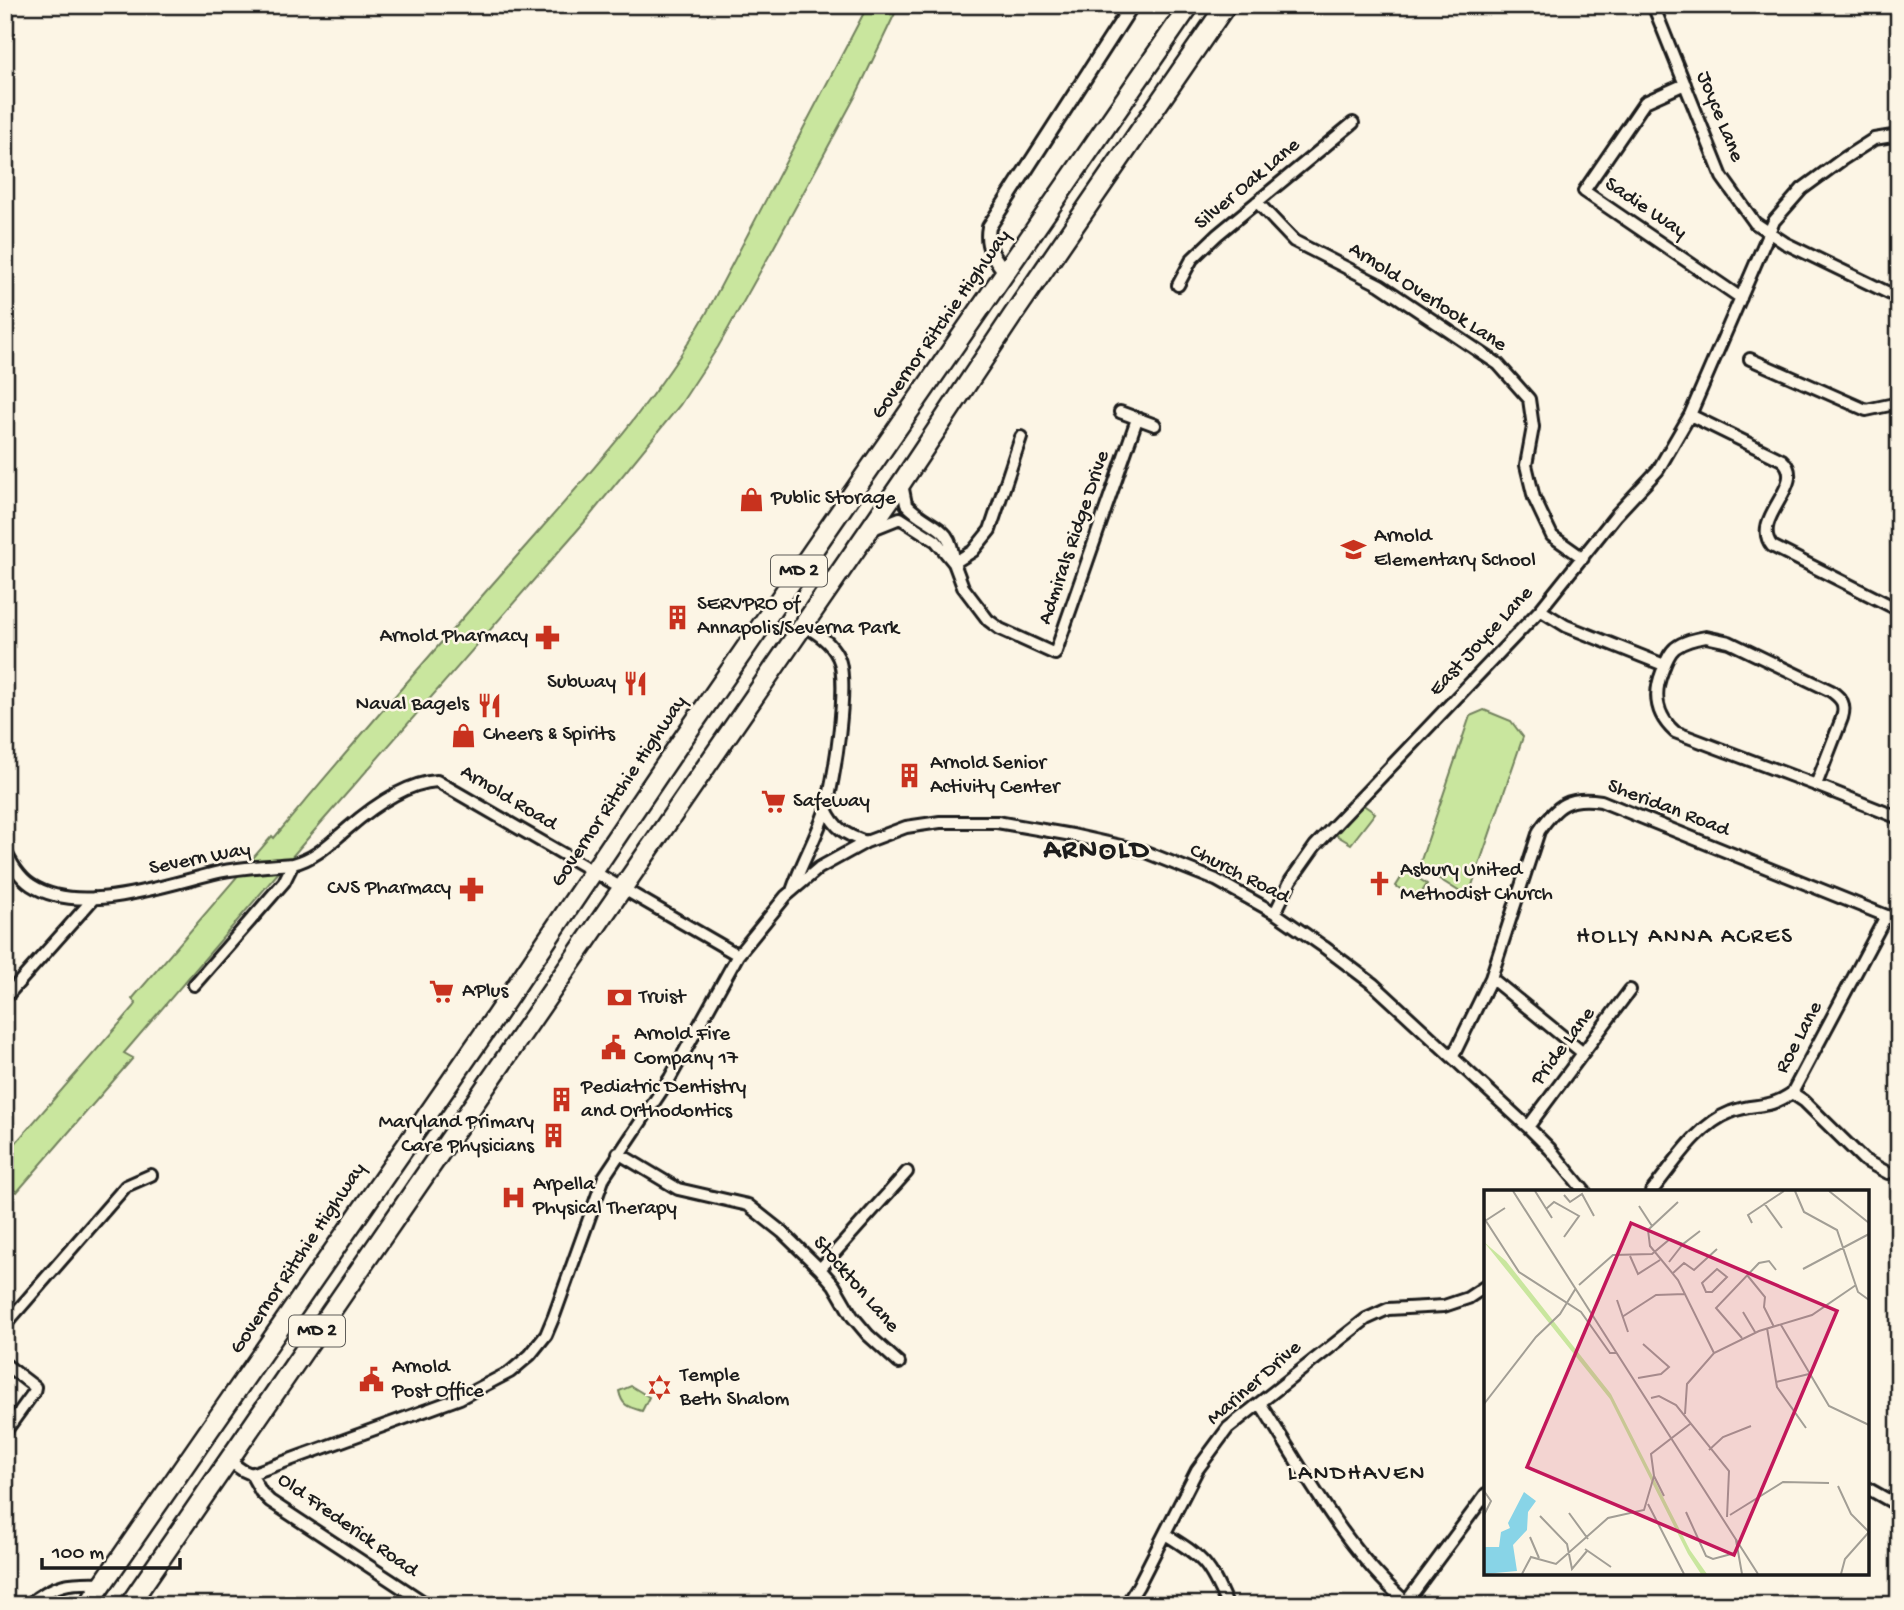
<svg xmlns="http://www.w3.org/2000/svg" width="1904" height="1610" font-family="'Gochi Hand',sans-serif">
<rect width="100%" height="100%" fill="#fcf5e5"/>
<filter id="ink" filterUnits="userSpaceOnUse"><feTurbulence type="fractalNoise" baseFrequency=".0143" numOctaves="2"/><feDisplacementMap in="SourceGraphic" scale="14" xChannelSelector="R" yChannelSelector="G"/><feConvolveMatrix kernelMatrix="1 2 1 2 8 2 1 2 1" color-interpolation-filters="sRGB"/></filter>
<g filter="url(#ink)">
<!-- green -->
<path fill="#c9e69e" stroke="#72815d" stroke-width="2" d="M 868,5 L 899,5 L 856,95 L 774,247 L 718,347 L 680,405 L 588,518 L 320,824 L 124,1053 L 133,1058 L 17,1192 L 5,1186 L 5,1155 L 134,1007 L 136,1004 L 132,999 L 272,836 L 274,838 C 351,746 430,655 510,564 C 580,484 652,407 706,314 Z
M 1484,710 L 1511,721 L 1523,737 L 1468,897 L 1419,866 L 1470,716 Z
M 1362,804 L 1375,813 L 1351,844 L 1336,835 Z
M 1406,870 L 1427,884 L 1417,900 L 1396,886 Z
M 631,1386 L 649,1397 L 642,1411 C 628,1407 622,1406 619,1391 Z"/>
<g fill="none" stroke-linecap="round" stroke-linejoin="round">
<defs>
<path id="minor" d="M 1653,5 L 1722,177 L 1755,223 L 1785,243 L 1899,298
M 1685,84 L 1645,102 L 1584,191 L 1741,298
M 1257,202 L 1294,241 L 1380,285 L 1498,364 L 1529,399 L 1533,427 L 1526,465 L 1534,498 L 1552,536 L 1583,558
M 1178,285 L 1192,259 L 1217,235 L 1353,123
M 1750,359 L 1866,410 L 1899,403
M 1120,412 L 1155,425
M 1690,415 L 1782,460 C 1809,484 1749,518 1772,546 L 1899,610
M 902,484 L 906,504 C 929,529 952,522 954,563
M 870,530 L 900,518 L 936,541 L 954,563 L 963,587 L 988,620 L 1000,629 L 1055,654 L 1137,419
M 954,563 L 973,551 L 990,530 L 1021,437
M 1540,610 L 1566,626 L 1664,665
M 1706,637 L 1729,642 L 1831,691 C 1842,699 1846,704 1842,718 L 1816,785 L 1675,732 C 1656,715 1653,695 1662,672 C 1665,664 1668,654 1675,648 C 1684,641 1695,639 1706,637 Z
M 1816,785 L 1899,818
M 826,809 C 835,829 846,835 866,842
M 5,851 C 12,864 19,877 31,885 C 80,917 167,884 219,872 C 243,867 268,866 293,864 C 316,858 329,844 347,829 C 370,809 405,783 437,781 L 738,955
M 792,891 C 801,863 816,839 825,811 C 834,785 850,680 838,657 C 831,642 817,633 803,625
M 1275,913 L 1291,880 L 1315,846 L 1540,610 L 1616,515 L 1658,470 L 1690,415 L 1774,221 L 1802,189 L 1843,159 L 1874,139 L 1899,135
M 1491,978 L 1583,1053
M 194,985 L 284,882 L 293,864
M 5,998 L 94,898
M 1453,1056 L 1491,978 L 1539,831 C 1557,805 1568,796 1601,801 L 1899,921
M 1792,1093 L 1804,1101 L 1864,1160 L 1888,1173
M 1528,1127 L 1630,990
M 618,1153 L 678,1189 L 748,1205 L 782,1232 L 820,1269 L 834,1285 L 852,1316 L 868,1335 L 899,1363
M 1651,1192 C 1674,1164 1697,1125 1731,1112 C 1755,1102 1766,1111 1792,1093 L 1886,916
M 820,1269 L 907,1172
M 5,1325 L 126,1186 L 151,1175
M 5,1364 L 35,1387 L 34,1392 L 5,1432
M 1260,1403 C 1304,1471 1344,1548 1406,1602
M 229,1461 L 242,1470 L 251,1474 L 460,1398 L 510,1372 L 530,1355 L 546,1335 L 554,1316 L 604,1177 L 670,1078 L 738,955 L 786,896 L 819,868 L 866,842 L 906,827 L 940,822 L 997,822 L 1072,835 L 1143,851 L 1216,880 L 1275,913 L 1324,947 L 1373,984 L 1528,1127 L 1550,1149 L 1585,1192
M 251,1474 L 261,1492 L 270,1501 L 428,1605
M 1867,1488 L 1899,1506
M 1165,1534 C 1204,1558 1209,1563 1227,1605
M 5,1604 L 6,1605
M 28,1605 C 54,1583 70,1582 103,1583
M 1126,1605 L 1138,1586 L 1197,1470 L 1228,1428 L 1366,1319 L 1388,1309 L 1444,1306 L 1468,1298 L 1486,1286
M 1404,1605 L 1486,1494"/>
<path id="tertiary" d="M 1006,273 C 994,258 985,247 989,227 L 1132,5"/>
<path id="trunk" d="M 88,1605 L 491,1023 L 680,743 L 1190,5
M 129,1605 L 902,482 L 1013,315 L 1226,5"/>
</defs>
<!-- minor casing -->
<use href="#minor" stroke="#1c1c1c" stroke-width="16"/>
<!-- tertiary casing -->
<use href="#tertiary" stroke="#1c1c1c" stroke-width="18"/>
<!-- trunk casing -->
<use href="#trunk" stroke="#1c1c1c" stroke-width="23"/>
<!-- minor -->
<use href="#minor" stroke="#fcf5e5" stroke-width="10"/>
<!-- tertiary -->
<use href="#tertiary" stroke="#fcf5e5" stroke-width="12"/>
<!-- trunk -->
<use href="#trunk" stroke="#fcf5e5" stroke-width="18"/>
</g>
</g>
<!-- icons -->
<defs>
<symbol id="shop-bare" viewBox="-9 -9 18 18"><path d="M-5-2.5h2.3a2.7 3.5 0 0 1 5.4 0H5L5.5 6h-11ZM-1.5-2.5h3a1.5 2.3 0 0 0-3 0Z" fill="#c8321e" stroke="#fcf5e5" stroke-width="2.5" paint-order="stroke"/></symbol>
<symbol id="school-bare" viewBox="-9 -9 18 18"><path d="M0-5L7-2L0 1L-7-2ZM-4 1L0 2.5L4 1V4Q0 6-4 4Z" fill="#c8321e" stroke="#fcf5e5" stroke-width="2.5" paint-order="stroke"/></symbol>
<symbol id="building-bare" viewBox="-9 -9 18 18"><path d="M-4-6H4V6H1V3H-1V6H-4ZM-2.5-4.3h1.7v1.8h-1.7ZM.8-4.3h1.7v1.8H.8ZM-2.5-1h1.7V.8h-1.7ZM.8-1h1.7V.8H.8Z" fill="#c8321e" stroke="#fcf5e5" stroke-width="2.5" paint-order="stroke"/></symbol>
<symbol id="pharmacy-bare" viewBox="-9 -9 18 18"><path d="M-2-6h4v4h4v4h-4v4h-4v-4h-4v-4h4Z" fill="#c8321e" stroke="#fcf5e5" stroke-width="2.5" paint-order="stroke"/></symbol>
<symbol id="restaurant-bare" viewBox="-9 -9 18 18"><path d="M-5-6h1v4h1v-4h1v4h1v-4h1v5L-1.5 .5V6h-2V.5L-5-1ZM5-6V6H3V1.5H1.5Q1.5-4 5-6Z" fill="#c8321e" stroke="#fcf5e5" stroke-width="2.5" paint-order="stroke"/></symbol>
<symbol id="supermarket-bare" viewBox="-9 -9 18 18"><path d="M-6-5.5h2.5l.6 2H6L4.5 2H-2.5L-4.4-4H-6ZM-1.5 3.2a1.3 1.3 0 1 0 .1 0ZM3 3.2a1.3 1.3 0 1 0 .1 0Z" fill="#c8321e" stroke="#fcf5e5" stroke-width="2.5" paint-order="stroke"/></symbol>
<symbol id="church-bare" viewBox="-9 -9 18 18"><path d="M-1.2-6h2.4v3.5h3.3v2.4h-3.3V6h-2.4V-.1h-3.3v-2.4h3.3Z" fill="#c8321e" stroke="#fcf5e5" stroke-width="2.5" paint-order="stroke"/></symbol>
<symbol id="bank-bare" viewBox="-9 -9 18 18"><path d="M-6-4H6V4H-6ZM0-2.3a2.3 2.3 0 1 0 0 4.6a2.3 2.3 0 1 0 0-4.6Z" fill="#c8321e" stroke="#fcf5e5" stroke-width="2.5" paint-order="stroke"/></symbol>
<symbol id="civic-bare" viewBox="-9 -9 18 18"><path d="M-.6-6.5H3V-4.5H.6V-3L4-1V1h2V6H-6V1h2V-1L-.6-3ZM-1.2 2.5V6h2.4V2.5Z" fill="#c8321e" stroke="#fcf5e5" stroke-width="2.5" paint-order="stroke"/></symbol>
<symbol id="hospital-bare" viewBox="-9 -9 18 18"><path d="M-5-5h3v3.5h4V-5h3V5h-3V1.5h-4V5h-3Z" fill="#c8321e" stroke="#fcf5e5" stroke-width="2.5" paint-order="stroke"/></symbol>
<symbol id="synagogue-bare" viewBox="-9 -9 18 18"><path d="M0-6.5L5.6 3.2H-5.6ZM0 6.5L5.6-3.2H-5.6Z" fill="#c8321e" stroke="#fcf5e5" stroke-width="2.5" paint-order="stroke"/></symbol>
</defs>
<g fill-rule="evenodd">
<use href="#shop-bare" x="734" y="482" width="35" height="35"/>
<use href="#school-bare" x="1336" y="532" width="35" height="35"/>
<use href="#building-bare" x="660" y="600" width="35" height="35"/>
<use href="#pharmacy-bare" x="530" y="620" width="35" height="35"/>
<use href="#restaurant-bare" x="618" y="666" width="35" height="35"/>
<use href="#restaurant-bare" x="472" y="688" width="35" height="35"/>
<use href="#shop-bare" x="446" y="718" width="35" height="35"/>
<use href="#building-bare" x="892" y="758" width="35" height="35"/>
<use href="#supermarket-bare" x="756" y="784" width="35" height="35"/>
<use href="#church-bare" x="1362" y="866" width="35" height="35"/>
<use href="#pharmacy-bare" x="454" y="872" width="35" height="35"/>
<use href="#supermarket-bare" x="424" y="974" width="35" height="35"/>
<use href="#bank-bare" x="602" y="980" width="35" height="35"/>
<use href="#civic-bare" x="596" y="1030" width="35" height="35"/>
<use href="#building-bare" x="544" y="1082" width="35" height="35"/>
<use href="#building-bare" x="536" y="1118" width="35" height="35"/>
<use href="#hospital-bare" x="496" y="1180" width="35" height="35"/>
<use href="#civic-bare" x="354" y="1362" width="35" height="35"/>
<use href="#synagogue-bare" x="642" y="1370" width="35" height="35"/>
</g>
<g text-anchor="middle" dominant-baseline="central" stroke-width="5" stroke-linejoin="round" paint-order="stroke">
<!-- shield labels -->
<g fill="#fcf5e5" stroke="#5f5d58" stroke-width="2">
<rect x="771" y="555.5" width="56" height="31" rx="5"/>
<rect x="289" y="1315.5" width="56" height="31" rx="5"/>
</g>
<g font-size="19" font-weight="bold" fill="#1c1c1c">
<text x="799" y="571">MD 2</text>
<text x="317" y="1331">MD 2</text>
</g>
<!-- street labels -->
<g font-size="21" fill="#1c1c1c" stroke="#fcf5e5">
<text transform="translate(1719 117) rotate(68)">Joyce Lane</text>
<text transform="translate(1248 185) rotate(-40)">Silver Oak Lane</text>
<text transform="translate(1645 209) rotate(34)">Sadie Way</text>
<text transform="translate(1427 298) rotate(33)">Arnold Overlook Lane</text>
<text transform="translate(942 325) rotate(-55)">Governor Ritchie Highway</text>
<text transform="translate(1075 538) rotate(-71)">Admirals Ridge Drive</text>
<text transform="translate(1482 642) rotate(-47)">East Joyce Lane</text>
<text transform="translate(620 792) rotate(-56)">Governor Ritchie Highway</text>
<text transform="translate(508 799) rotate(31)">Arnold Road</text>
<text transform="translate(1668 809) rotate(21)">Sheridan Road</text>
<text transform="translate(200 860) rotate(-11)">Severn Way</text>
<text transform="translate(1239 875) rotate(27)">Church Road</text>
<text transform="translate(1800 1038) rotate(-62)">Roe Lane</text>
<text transform="translate(1564 1047) rotate(-53)">Pride Lane</text>
<text transform="translate(299 1259) rotate(-56)">Governor Ritchie Highway</text>
<text transform="translate(855 1285) rotate(49)">Stockton Lane</text>
<text transform="translate(1255 1384) rotate(-41)">Mariner Drive</text>
<text transform="translate(347 1526) rotate(35)">Old Frederick Road</text>
</g>
<!-- poi labels -->
<g font-size="21" fill="#1c1c1c" stroke="#fcf5e5" text-anchor="start">
<text x="771" y="499">Public Storage</text>
<text x="1374" y="537">Arnold<tspan x="1374" dy="24">Elementary School</tspan></text>
<text x="697" y="605">SERVPRO of<tspan x="697" dy="24">Annapolis/Severna Park</tspan></text>
<text x="528" y="637" text-anchor="end">Arnold Pharmacy</text>
<text x="616" y="683" text-anchor="end">Subway</text>
<text x="469" y="705" text-anchor="end">Naval Bagels</text>
<text x="483" y="735">Cheers &amp; Spirits</text>
<text x="930" y="764">Arnold Senior<tspan x="930" dy="24">Activity Center</tspan></text>
<text x="793" y="802">Safeway</text>
<text x="1400" y="871">Asbury United<tspan x="1400" dy="24">Methodist Church</tspan></text>
<text x="451" y="889" text-anchor="end">CVS Pharmacy</text>
<text x="462" y="992">APlus</text>
<text x="639" y="998">Truist</text>
<text x="634" y="1035">Arnold Fire<tspan x="634" dy="24">Company 17</tspan></text>
<text x="581" y="1088">Pediatric Dentistry<tspan x="581" dy="24">and Orthodontics</tspan></text>
<text x="534" y="1123" text-anchor="end">Maryland Primary<tspan x="534" dy="24">Care Physicians</tspan></text>
<text x="533" y="1185">Arpella<tspan x="533" dy="24">Physical Therapy</tspan></text>
<text x="392" y="1368">Arnold<tspan x="392" dy="24">Post Office</tspan></text>
<text x="680" y="1376">Temple<tspan x="680" dy="24">Beth Shalom</tspan></text>
</g>
<!-- neighbourhood labels -->
<g font-size="23" letter-spacing="2" fill="#1c1c1c" stroke="#fcf5e5">
<text x="1685" y="937">HOLLY ANNA ACRES</text>
<text x="1357" y="1474">LANDHAVEN</text>
</g>
<!-- district labels -->
<g font-size="28" font-weight="bold" letter-spacing="2" fill="#1c1c1c" stroke="#fcf5e5">
<text x="1097" y="851">ARNOLD</text>
</g>
</g>
<!-- overview -->
<g transform="translate(1484 1190)">
<rect width="385" height="385" fill="#fcf5e5"/>
<path d="M 0,52 L 22,71 L 127,204 L 206,360 L 223,384 L 217,384 L 204,364 L 126,209 Z" fill="#c9e69e"/>
<path d="M 40,302 L 52,311 L 44,322 L 43,340 L 29,355 L 33,381 L 0,384 L 0,357 L 15,357 L 17,342 L 26,338 L 24,333 Z" fill="#88d4e7"/>
<path fill="none" stroke="#a29e95" stroke-width="2" d="M 29,1 L 274,384M 51,1 L 68,28M 311,1 L 320,22 L 353,40 L 374,102 L 385,110M 345,1 L 385,33M 80,5 L 86,12 L 98,4 L 110,26M 194,12 L 164,40 L 166,56 L 194,90 L 230,163M 280,13 L 298,38M 155,16 L 168,36M 62,19 L 70,12 L 95,26 L 80,47M 0,28 L 35,82 L 97,122 L 126,163 L 133,163M 1,31 L 21,18M 268,33 L 264,25 L 300,1M 146,66 L 154,84 L 176,70M 185,72 L 199,54M 233,79 L 243,87 L 228,102 L 222,102 L 218,93 ZM 319,79 L 385,44M 189,83 L 200,73 L 210,80 L 233,59M 263,85 L 281,107 L 280,117 L 290,137M 95,95 L 129,65 L 168,64 L 186,49 L 199,54 L 216,41M 133,110 L 144,142M 259,122 L 271,142M 138,127 L 172,105 L 201,104M 297,135 L 345,216 L 385,235M 283,138 L 293,197 L 322,238M 258,148 L 232,118 L 275,73 L 285,71 L 292,80M 154,188 L 177,184 L 185,177 L 159,154M 292,192 L 325,184M 167,208 L 175,206 L 192,215 L 245,281 L 243,327M 0,214 L 52,147 L 76,124 L 92,98M 201,224 L 203,194 L 230,163 L 275,141 L 328,125 L 372,95M 225,260 L 239,247 L 267,236M 170,286 L 180,306M 354,296 L 367,324 L 385,342 L 361,369 L 357,384M 0,301 L 7,311 L 0,325M 164,314 L 200,384M 202,322 L 222,366 L 229,369 L 251,363M 85,323 L 104,349M 246,325 L 299,292 L 345,293M 56,326 L 83,354 L 88,379 L 103,361M 46,347 L 55,368M 252,350 L 258,384M 101,359 L 127,377M 38,384 L 47,367 L 72,374 L 124,328 L 160,320 L 170,286 L 167,264 L 206,234"/>
<path fill="#c2185b" fill-opacity="0.15" stroke="#c2185b" stroke-width="3.5" d="M 147,33 L 353,121 L 250,365 L 43,277 Z"/>
<rect width="385" height="385" fill="none" stroke="#1c1c1c" stroke-width="3.5"/>
</g>
<!-- margin -->
<rect width="1904" height="1610" fill="none" stroke="#fcf5e5" stroke-width="28"/>
<rect x="14" y="14" width="1876" height="1582" fill="none" stroke="#1c1c1c" stroke-width="2.5" filter="url(#ink)"/>
<!-- scale -->
<path d="M42 1558v10h138v-10" fill="none" stroke="#1c1c1c" stroke-width="3.5"/>
<text x="52" y="1558" font-size="21" fill="#1c1c1c" stroke="#fcf5e5" stroke-width="5" paint-order="stroke">100 m</text>
</svg>
